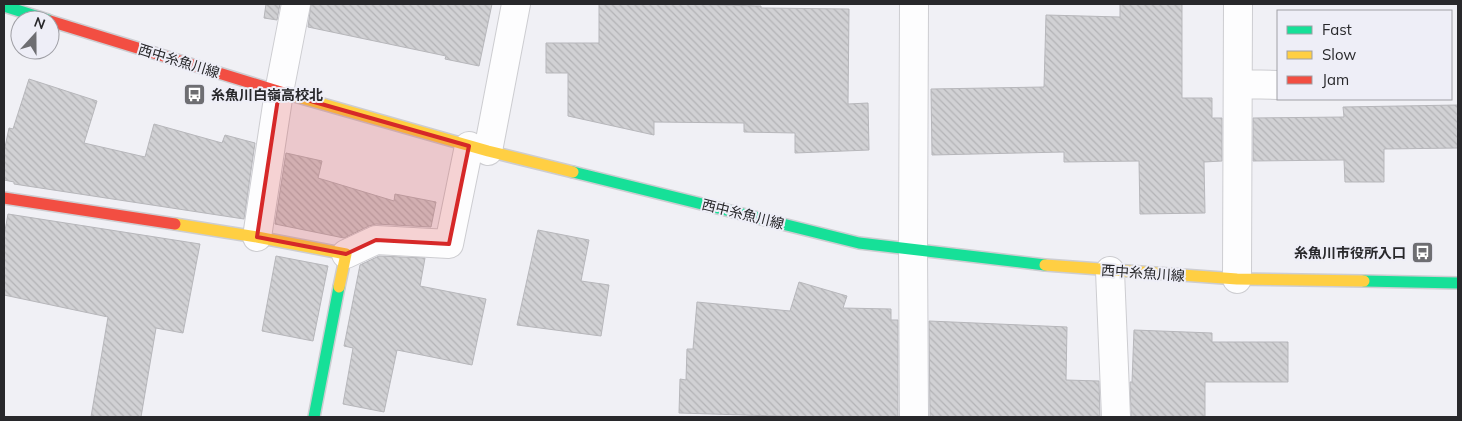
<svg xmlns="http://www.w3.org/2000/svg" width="1462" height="421" font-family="Mulish,'Noto Sans JP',sans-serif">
<defs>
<pattern id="building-back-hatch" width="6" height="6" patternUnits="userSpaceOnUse" patternTransform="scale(1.25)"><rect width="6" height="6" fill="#d1d1d4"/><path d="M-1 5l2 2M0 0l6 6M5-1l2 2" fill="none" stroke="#b3b3b6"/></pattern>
</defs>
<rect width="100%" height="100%" fill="#f0f0f5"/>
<!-- building -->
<path fill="url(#building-back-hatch)" stroke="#b7b7bb" d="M 266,4 L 280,4 L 277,20 L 264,18 Z
M 311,4 L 492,4 L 479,66 L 445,59 L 446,56 L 308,27 Z
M 599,4 L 682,4 L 761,6 L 761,8 L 849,9 L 848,104 L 868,103 L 869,150 L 795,153 L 795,133 L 744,132 L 744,123 L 654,122 L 654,135 L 568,116 L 568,73 L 546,73 L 546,43 L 599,43 Z
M 1120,4 L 1182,4 L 1182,98 L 1212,98 L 1212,118 L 1222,118 L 1222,161 L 1204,162 L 1205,213 L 1140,214 L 1139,161 L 1064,162 L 1064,152 L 932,155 L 931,89 L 1044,87 L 1046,15 L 1120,17 Z
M 29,79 L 97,101 L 84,143 L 145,157 L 154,124 L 222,143 L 225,135 L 255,143 L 244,219 L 14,184 L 14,182 L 4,180 L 4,152 L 9,128 L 13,129 Z
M 1458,105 L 1458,148 L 1384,149 L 1384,182 L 1345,182 L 1344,160 L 1253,161 L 1253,118 L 1344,117 L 1343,107 Z
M 286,153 L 322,161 L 318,178 L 394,201 L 395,194 L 436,202 L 431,227 L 376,224 L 369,226 L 344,238 L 275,224 Z
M 8,214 L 200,244 L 183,333 L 156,328 L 141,417 L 91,417 L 108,317 L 4,295 L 4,236 Z
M 538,230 L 589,240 L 581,281 L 609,285 L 601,336 L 517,325 Z
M 276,256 L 328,266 L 313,341 L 262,331 Z
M 379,256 L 425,258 L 420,286 L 486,299 L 472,365 L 397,350 L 384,412 L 343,404 L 353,348 L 344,346 L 360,265 Z
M 799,282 L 847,296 L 843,308 L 891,309 L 891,320 L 898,320 L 898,417 L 808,417 L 679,413 L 680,379 L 686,380 L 687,349 L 693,349 L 697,302 L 790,311 Z
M 929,321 L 1067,327 L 1066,380 L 1099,381 L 1100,417 L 930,417 Z
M 1134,330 L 1212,333 L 1212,342 L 1288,342 L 1288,382 L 1205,382 L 1205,417 L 1131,417 L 1130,382 L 1132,382 Z"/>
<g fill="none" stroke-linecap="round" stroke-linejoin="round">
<defs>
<path id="street" d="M 914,4 L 913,249 L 914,417
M 1238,84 L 1278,85
M 488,151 L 516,4
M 257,237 L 279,92 L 296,4
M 346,254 L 376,240 L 449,244 L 469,146
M 1110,271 L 1116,417
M 1237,279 L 1238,4"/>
<path id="fast" d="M 4,6 L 48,20
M 573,172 L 859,243 L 1045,265
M 1364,281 L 1458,283
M 314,417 L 339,287"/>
<path id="slow" d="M 284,93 L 488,151 L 573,172
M 175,224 L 257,237 L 346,254 L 339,287
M 1045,265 L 1237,279 L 1364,281"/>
<path id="jam" d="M 50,21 L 284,93
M 4,198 L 175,224"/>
</defs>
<!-- street casing -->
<use href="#street" stroke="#cdcdd1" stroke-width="30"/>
<!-- fast casing -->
<use href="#fast" stroke="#cdcdd1" stroke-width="14"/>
<!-- slow casing -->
<use href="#slow" stroke="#cdcdd1" stroke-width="14"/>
<!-- jam casing -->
<use href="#jam" stroke="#cdcdd1" stroke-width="14"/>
<!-- street -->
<use href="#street" stroke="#fdfdfe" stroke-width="28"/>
<!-- fast -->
<use href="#fast" stroke="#16e098" stroke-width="11"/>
<!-- slow -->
<use href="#slow" stroke="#ffcf43" stroke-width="11"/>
<!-- jam -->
<use href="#jam" stroke="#f24e42" stroke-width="11"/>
</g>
<!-- marked area -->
<path fill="#d62828" fill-opacity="0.2" stroke="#d62828" stroke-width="4" stroke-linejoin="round" d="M 279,92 L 469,146 L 449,244 L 376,240 L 346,254 L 257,237 Z"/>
<!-- icons -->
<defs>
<symbol id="bus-square" viewBox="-11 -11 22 22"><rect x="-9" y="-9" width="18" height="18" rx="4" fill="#6e6e72" stroke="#eeeef7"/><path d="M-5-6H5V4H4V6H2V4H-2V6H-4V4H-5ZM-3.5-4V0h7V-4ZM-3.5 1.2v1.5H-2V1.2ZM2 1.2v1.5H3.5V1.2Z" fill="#fff"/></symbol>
</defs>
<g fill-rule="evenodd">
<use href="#bus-square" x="182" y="82" width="25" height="25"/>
<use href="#bus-square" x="1410" y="240" width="25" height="25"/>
</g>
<g text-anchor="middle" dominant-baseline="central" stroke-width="4" stroke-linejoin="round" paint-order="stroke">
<!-- street labels -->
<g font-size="14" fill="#28282b" stroke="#eeeef7">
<text transform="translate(179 61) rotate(17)">西中糸魚川線</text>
<text transform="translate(743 214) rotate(14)">西中糸魚川線</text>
<text transform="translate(1143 273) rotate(4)">西中糸魚川線</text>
</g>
<!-- poi labels -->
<g font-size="14" font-weight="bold" fill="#28282b" stroke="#eeeef7" text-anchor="start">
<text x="211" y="95">糸魚川白嶺高校北</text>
<text x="1406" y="253" text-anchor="end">糸魚川市役所入口</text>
</g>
</g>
<!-- border -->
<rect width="1462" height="421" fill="none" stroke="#28282b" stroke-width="10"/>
<!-- legend -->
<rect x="1277" y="10" width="175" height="90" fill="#eeeef7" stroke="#9f9fa5"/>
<rect x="1287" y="26" width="25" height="8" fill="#16e098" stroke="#9f9fa5"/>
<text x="1322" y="35" font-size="15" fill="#28282b">Fast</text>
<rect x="1287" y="51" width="25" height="8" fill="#ffcf43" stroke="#9f9fa5"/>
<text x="1322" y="60" font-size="15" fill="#28282b">Slow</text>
<rect x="1287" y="76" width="25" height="8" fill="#f24e42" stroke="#9f9fa5"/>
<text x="1322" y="85" font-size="15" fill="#28282b">Jam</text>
<!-- north arrow -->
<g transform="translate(35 35) rotate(21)"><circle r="24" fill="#eeeef7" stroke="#9f9fa5"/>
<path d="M0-4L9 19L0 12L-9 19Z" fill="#6e6e72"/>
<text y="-8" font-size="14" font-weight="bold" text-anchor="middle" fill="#28282b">N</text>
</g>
</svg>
